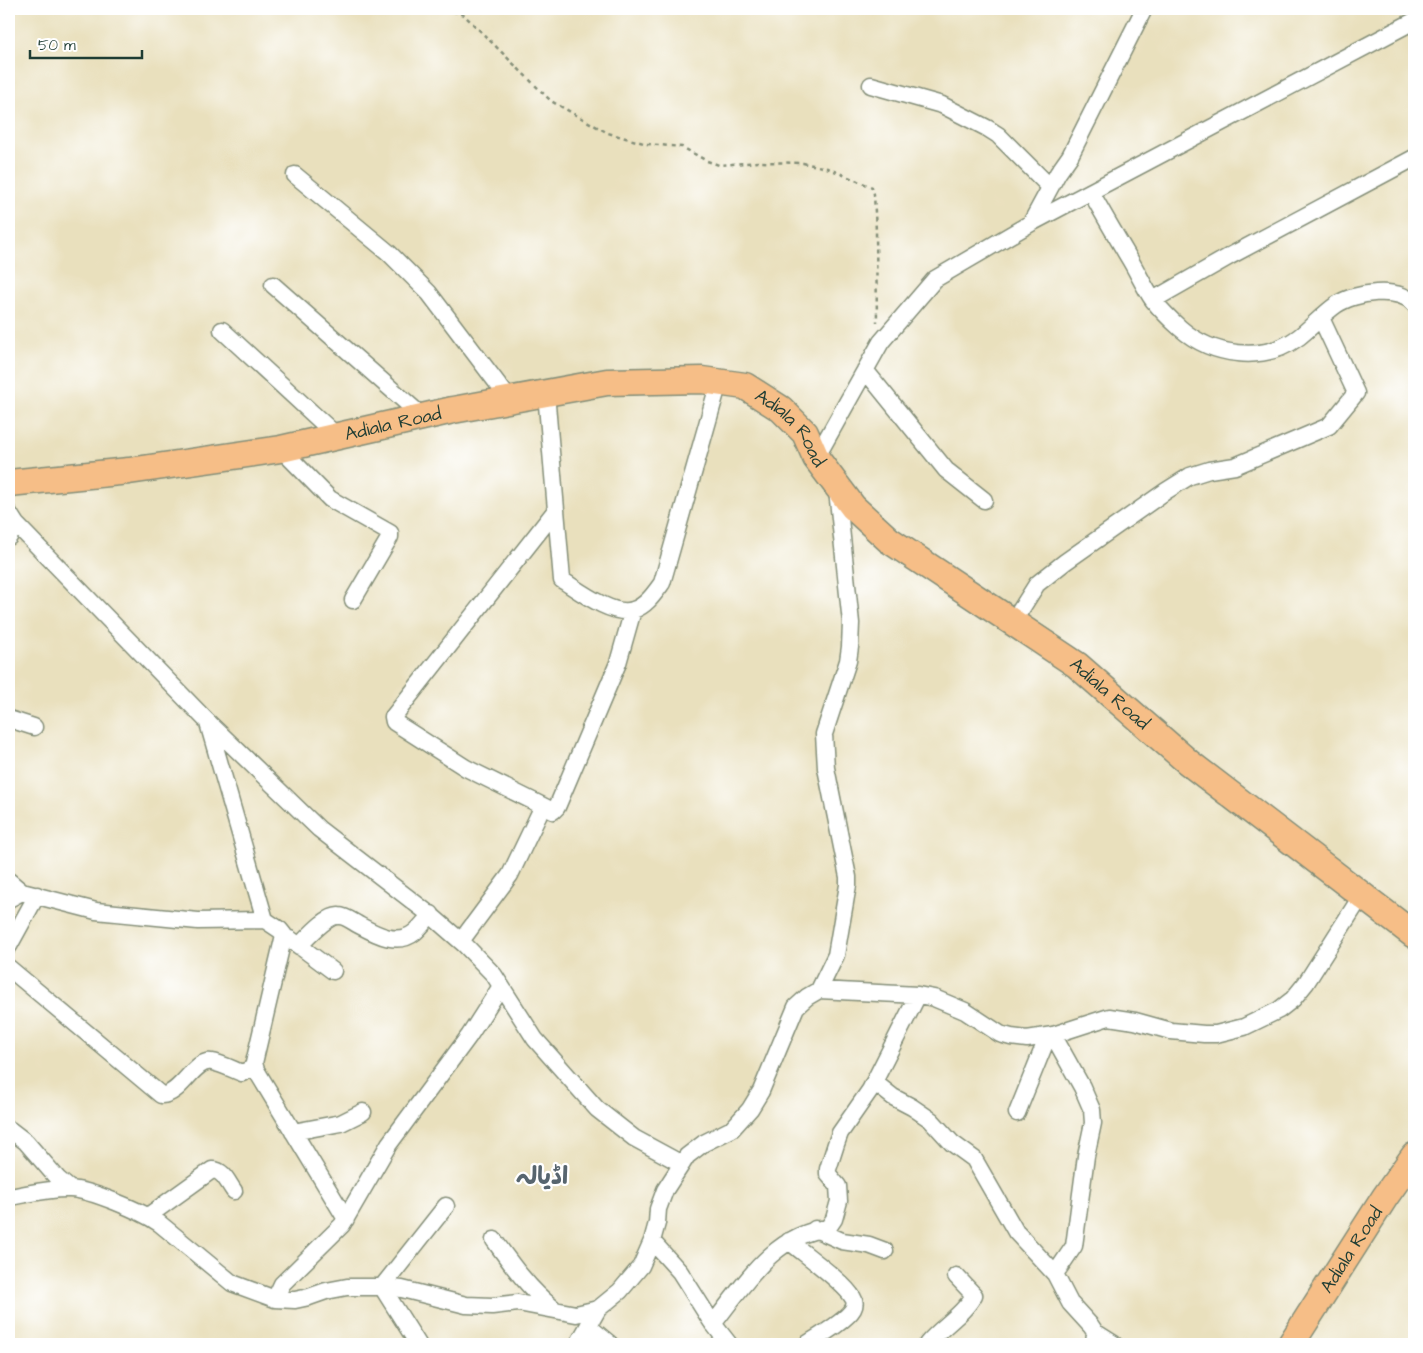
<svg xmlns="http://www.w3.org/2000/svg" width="1423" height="1353" font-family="'Architects Daughter','Playpen Sans Arabic',sans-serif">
<rect width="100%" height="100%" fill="#fff"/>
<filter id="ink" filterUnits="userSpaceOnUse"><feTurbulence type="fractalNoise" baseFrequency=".02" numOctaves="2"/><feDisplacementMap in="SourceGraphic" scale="10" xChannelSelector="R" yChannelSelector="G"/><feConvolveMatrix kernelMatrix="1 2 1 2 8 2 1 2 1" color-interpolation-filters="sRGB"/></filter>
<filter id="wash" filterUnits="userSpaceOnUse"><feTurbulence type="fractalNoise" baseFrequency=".0096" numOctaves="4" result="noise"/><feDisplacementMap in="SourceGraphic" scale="20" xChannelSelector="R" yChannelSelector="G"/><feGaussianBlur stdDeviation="1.12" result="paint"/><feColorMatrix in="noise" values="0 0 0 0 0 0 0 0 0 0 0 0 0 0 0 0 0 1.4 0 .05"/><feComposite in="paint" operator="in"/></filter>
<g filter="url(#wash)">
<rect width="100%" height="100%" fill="#e9e0bd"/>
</g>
<g filter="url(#ink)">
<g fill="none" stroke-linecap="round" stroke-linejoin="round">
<defs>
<path id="minor" d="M 871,85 L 942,105 L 987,128 L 998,135 L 1050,187
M 295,175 L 389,253 L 429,293 L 510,400
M 1091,192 C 1103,214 1116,236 1129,258 C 1137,271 1144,287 1153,300 C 1161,310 1171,320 1180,328 C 1212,356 1263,364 1299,337 C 1312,327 1323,314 1336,305 C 1354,292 1399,286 1414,304
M 1031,223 L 1058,173 L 1070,156 L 1144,9
M 273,285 L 423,417
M 1153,300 L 1230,256 L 1414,158
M 222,330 L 338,437
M 865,370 L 946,470 L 984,500
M 546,393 L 562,580 C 578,590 613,617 633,610 C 646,606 654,594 662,583 L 719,382
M 281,449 L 330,499 L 390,533 L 390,537 L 353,600
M 816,458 L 881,342 L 935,279 L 1031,223 L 1414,21
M 556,510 L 393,717 L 394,722 L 466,768 L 553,811 L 557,807 L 618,663 L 633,610
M 9,513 L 16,524 L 207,721 L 319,829 L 433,917 L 464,944 L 494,975 L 535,1039 L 597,1109 L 634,1138 L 682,1164
M 9,537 L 16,524
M 1013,622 L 1037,584 L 1065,562 L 1166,491 L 1190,476 L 1209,470 L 1235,466 L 1329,426 L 1356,393 L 1321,318
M 9,719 L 34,727
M 9,881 L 22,892
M 9,899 L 22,892 L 96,911 L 198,921 L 265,920 L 208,723
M 265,920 L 280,930 L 284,935 L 254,1063 L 256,1070 L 346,1219
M 290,939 L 333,971
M 461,941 L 510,875 L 543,806
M 9,946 L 37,895
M 299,946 C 308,937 327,915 339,916 C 345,916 352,921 357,924 C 374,933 397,947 415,932 C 421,927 426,920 431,914
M 9,968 L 161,1095 C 181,1096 194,1058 212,1062 C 220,1063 234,1070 242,1073 L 255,1067
M 819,990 L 836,955 L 848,885 L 848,877 L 826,768 L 824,734 L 848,661 L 850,647 L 851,623 L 837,490
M 1053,1035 L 1082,1087 L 1092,1110 L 1093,1123 L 1086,1156 L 1074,1246 L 1055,1274
M 874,1082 L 893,1097 L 912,1107 L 931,1120 L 952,1143 L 974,1159 L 1016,1232 L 1055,1274 L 1070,1303 L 1091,1326 L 1095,1332 L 1094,1344
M 1017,1113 L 1048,1036
M 9,1129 L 26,1142 L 58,1179 L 70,1189
M 293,1132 L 341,1123 L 363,1112
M 9,1197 C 29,1194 49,1188 70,1189 C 91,1190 141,1211 159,1223 L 232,1283 L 275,1299 L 295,1300 L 309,1297 L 326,1291 L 347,1287 L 382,1287 L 402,1289 L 466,1305 L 492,1306 L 518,1303 L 576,1314 L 598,1309
M 148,1216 L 212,1170 C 223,1169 228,1183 234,1191
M 815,1229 L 842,1241 L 869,1245 L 885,1251
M 494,1240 C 512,1265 529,1289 553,1308
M 652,1241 L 680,1272 L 711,1321 L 729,1344
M 789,1241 C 804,1254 844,1282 853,1298 C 855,1301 855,1305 853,1309 C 847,1320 818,1337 807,1344
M 275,1299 L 282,1284 L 342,1225 L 389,1144 L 469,1036 L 501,986
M 713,1324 C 744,1285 774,1234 828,1228 L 834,1219 L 839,1201 L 838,1186 L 828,1174 L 828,1169 L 836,1144 L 840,1133 L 870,1090 L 918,995
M 588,1326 L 610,1344
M 1095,1332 L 1114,1344
M 418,1344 L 382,1287 L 446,1206
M 578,1344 L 598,1309 L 620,1291 L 641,1266 L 652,1241 L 657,1223 L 658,1209 L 665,1190 L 687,1156 L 704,1143 L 732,1129 L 750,1109 L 761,1091 L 796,1007 L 807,997 L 819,990 L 918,995 L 934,998 L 965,1011 L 1000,1034 L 1011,1037 L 1027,1039 L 1053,1035 L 1109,1017 L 1135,1021 L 1171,1031 L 1204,1034 L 1216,1034 L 1244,1027 L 1279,1010 L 1293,999 L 1306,983 L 1362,895
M 927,1344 C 941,1327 964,1314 974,1295 L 956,1276"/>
<g id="primary">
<path id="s1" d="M 9,483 L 129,471 L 281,449 L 453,410 L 607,382 L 702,380 L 745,386 L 781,409 L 805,433 L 816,458 L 853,507 L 889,540 L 1077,665 L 1188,762 L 1414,935"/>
<path id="s2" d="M 1291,1344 L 1385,1197 L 1414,1156"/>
</g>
</defs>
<!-- minor casing -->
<use href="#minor" stroke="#848e78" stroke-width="19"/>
<!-- primary casing -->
<use href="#primary" stroke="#848e78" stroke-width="29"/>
<!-- path -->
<path stroke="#848e78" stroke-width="2.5" stroke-dasharray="4 4" stroke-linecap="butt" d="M 445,9 L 464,15 L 551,101 L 608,133 L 647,144 L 682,147 L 707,161 L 719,165 L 759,162 L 803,163 L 827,168 L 872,187 L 874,194 L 876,231 L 877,322"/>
<!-- minor -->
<use href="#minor" stroke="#fff" stroke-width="16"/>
<!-- primary -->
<use href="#primary" stroke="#f6be87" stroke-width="26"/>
</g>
</g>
<g text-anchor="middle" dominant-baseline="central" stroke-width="4.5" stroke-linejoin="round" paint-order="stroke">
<!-- street labels -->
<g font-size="19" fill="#1f3d34" stroke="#fff">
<text stroke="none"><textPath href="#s1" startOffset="389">Adiala Road</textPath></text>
<text stroke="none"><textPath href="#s1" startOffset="809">Adiala Road</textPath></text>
<text stroke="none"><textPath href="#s1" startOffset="1229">Adiala Road</textPath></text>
<text stroke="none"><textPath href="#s2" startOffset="112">Adiala Road</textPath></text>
</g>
<!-- district labels -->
<g font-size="24" font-weight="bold" fill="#57656e" stroke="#fff">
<text x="542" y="1177">اڈیالہ</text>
</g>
</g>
<!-- margin -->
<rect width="1423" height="1353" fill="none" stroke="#fff" stroke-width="30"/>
<!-- scale -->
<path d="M30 50v8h112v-8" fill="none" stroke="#1f3d34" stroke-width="2.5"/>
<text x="38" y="50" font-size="15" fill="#1f3d34" stroke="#ffffff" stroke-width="4" paint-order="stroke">50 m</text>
</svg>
